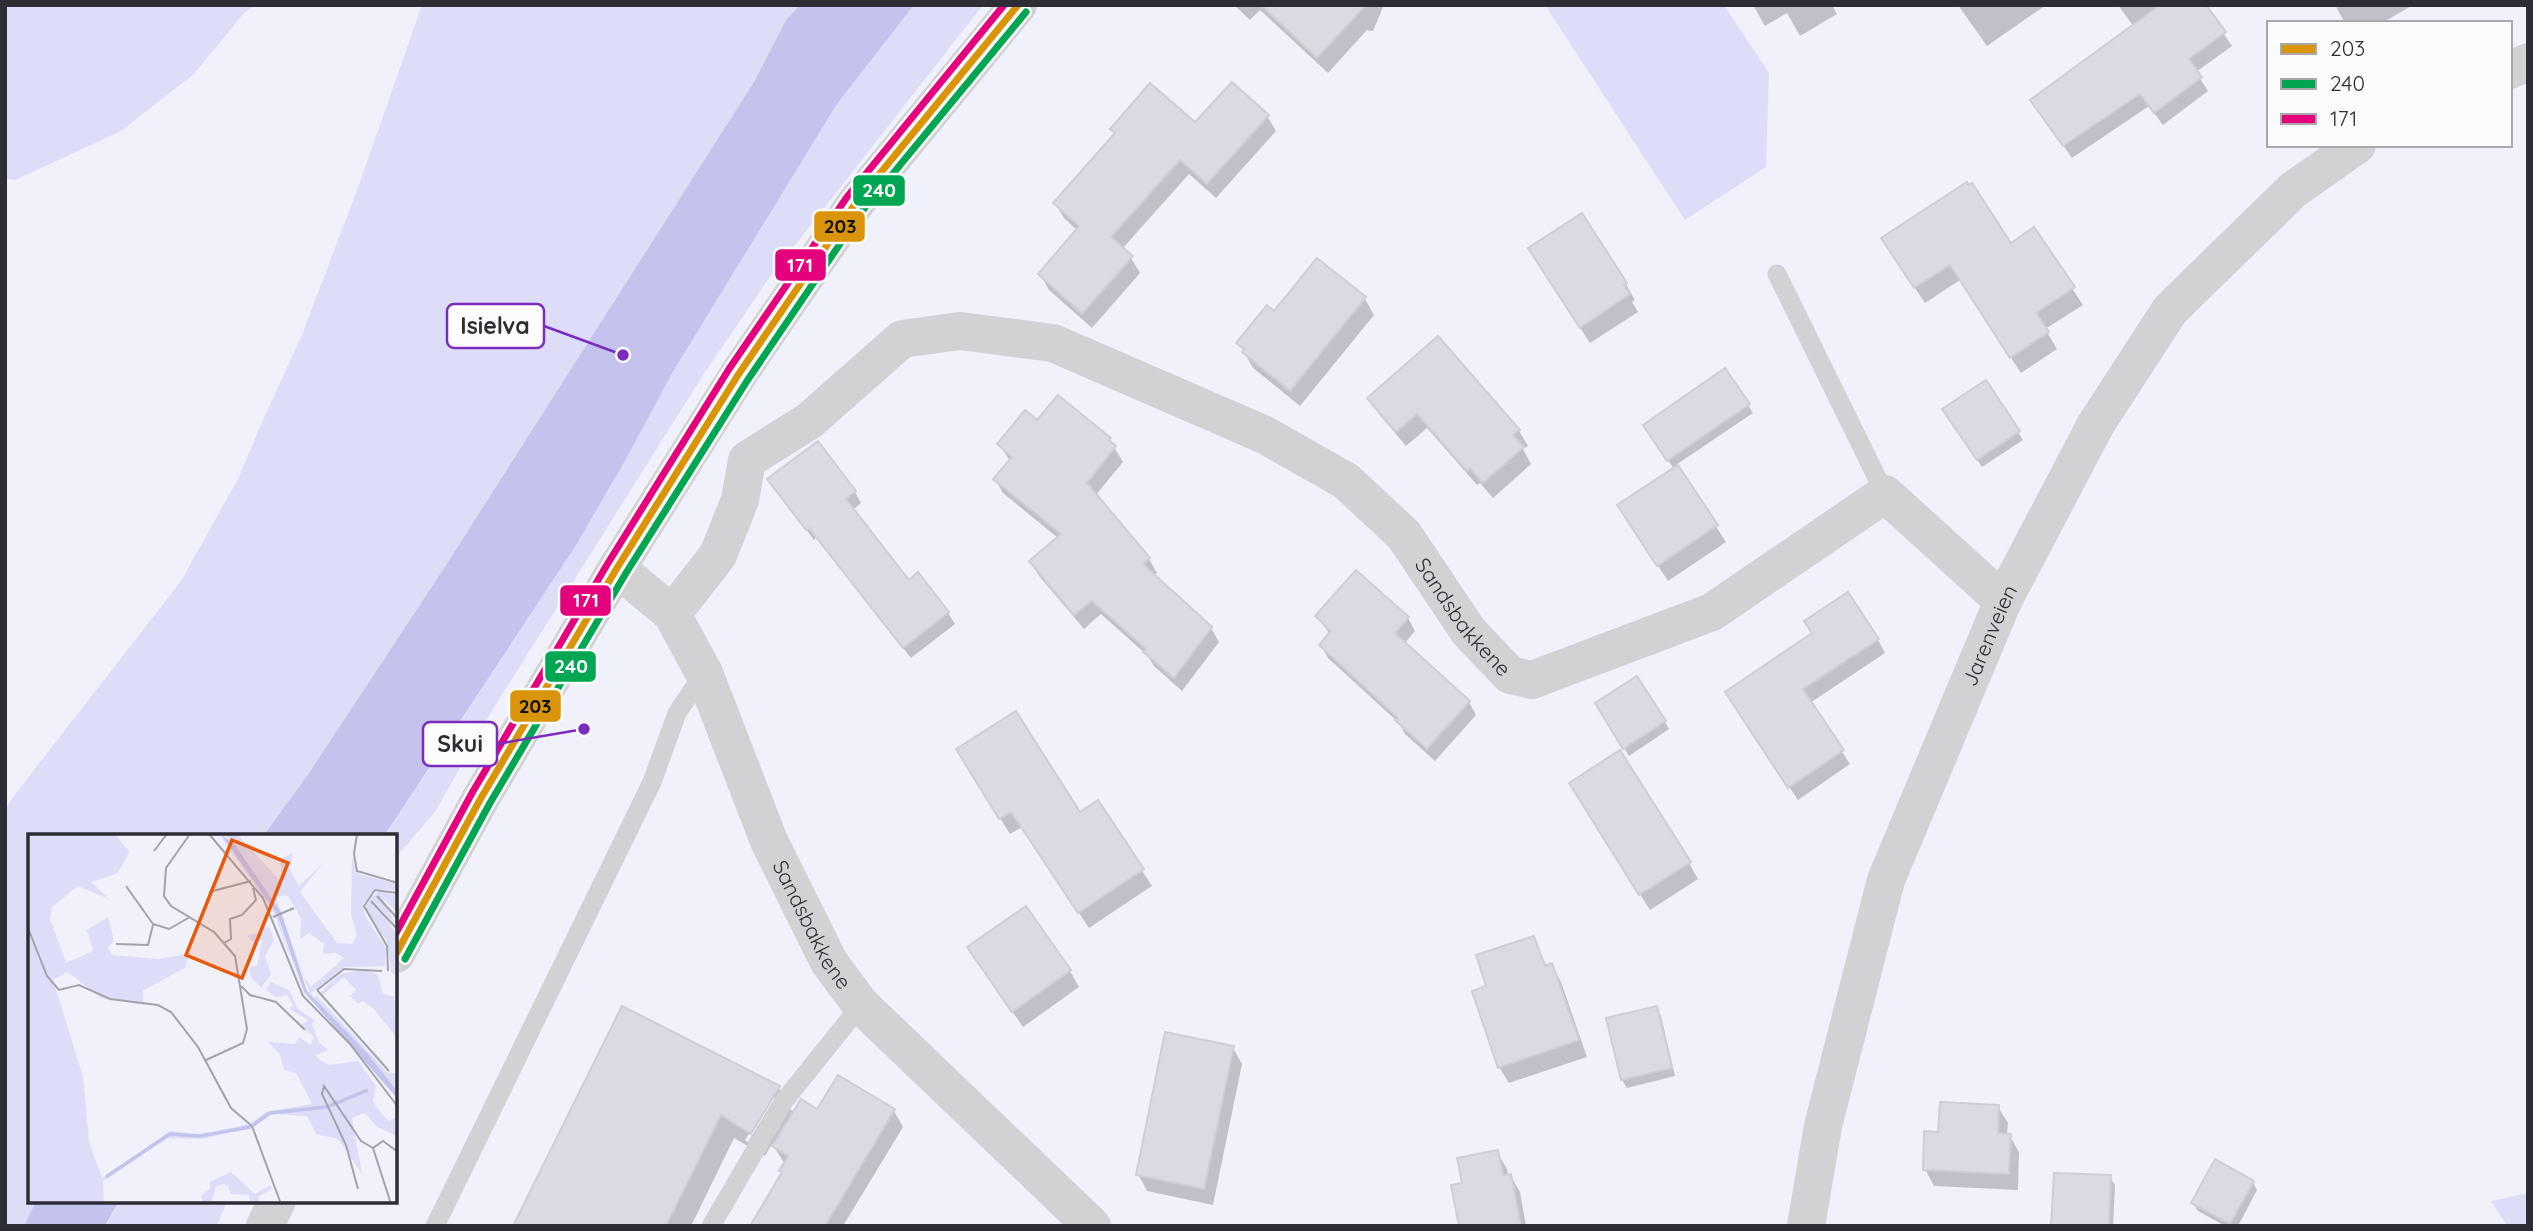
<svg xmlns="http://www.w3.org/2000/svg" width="2533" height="1231" font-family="Quicksand,sans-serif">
<rect width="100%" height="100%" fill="#f1f1fb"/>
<!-- green -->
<path fill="#ddddf7" d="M 5,5 L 255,5 L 243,14 L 194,74 L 121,131 L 15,180 L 5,179 Z
M 422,5 L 800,5 L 786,20 L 754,82 L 446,565 L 309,773 L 264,835 L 30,836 L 30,1201 L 36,1201 L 24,1226 L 5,1226 L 5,810 L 13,797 L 181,581 L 238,479 L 263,420 L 302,335 L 359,185 Z
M 914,5 L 983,5 L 767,281 L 705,372 L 493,709 L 435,812 L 396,857 L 396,836 L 385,836 L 575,547 L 625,461 L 674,370 L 837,104 Z
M 1545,5 L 1724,5 L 1769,73 L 1766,167 L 1685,220 Z
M 2528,1193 L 2528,1226 L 2507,1226 L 2491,1201 Z
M 119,1201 L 227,1201 L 217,1226 L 106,1226 Z"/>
<!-- water -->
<path fill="#c4c3ed" d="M 800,5 L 914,5 L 837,104 L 674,370 L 625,461 L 575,547 L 385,835 L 264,835 L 309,773 L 446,565 L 754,82 L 786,20 Z
M 36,1201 L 119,1201 L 105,1226 L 24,1226 Z"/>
<!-- shadow -->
<path fill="#0003" fill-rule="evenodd" d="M 1234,5 L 1384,5 L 1373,31 L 1367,30 L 1328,73 L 1260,10 L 1250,20 Z
M 1753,5 L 1832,5 L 1837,14 L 1800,36 L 1787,13 L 1765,26 Z
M 1958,5 L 2046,5 L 1987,46 Z
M 2118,5 L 2204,5 L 2232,46 L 2196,72 L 2208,91 L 2163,125 L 2149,106 L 2072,158 L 2032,101 L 2134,27 Z
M 2335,5 L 2413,5 L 2382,23 L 2345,23 Z
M 1267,116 L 1276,131 L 1216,198 L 1189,174 L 1122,249 L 1131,258 L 1140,273 L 1092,328 L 1049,290 L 1040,274 L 1078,231 L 1064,218 L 1055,203 L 1116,135 L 1112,129 L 1196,125 Z
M 1581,215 L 1626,284 L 1635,300 L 1632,302 L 1638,312 L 1590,343 L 1539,265 Z
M 2034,230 L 2083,305 L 2045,329 L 2057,349 L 2021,373 L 1960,280 L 1925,303 L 1893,255 L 2011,245 Z
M 1318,260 L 1365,299 L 1374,315 L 1300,406 L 1253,368 L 1239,343 L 1275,313 Z
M 1438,338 L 1519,431 L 1528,446 L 1523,449 L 1531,464 L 1493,498 L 1480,483 L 1477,485 L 1427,428 L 1406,446 L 1378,413 L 1369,398 Z
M 1985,382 L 2023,440 L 1982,467 L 1949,417 Z
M 1748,405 L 1753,413 L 1676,465 L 1726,542 L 1668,581 L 1629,522 L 1674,469 L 1649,433 Z
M 1038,422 L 1109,439 L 1123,462 L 1095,496 L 1149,559 L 1157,573 L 1153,576 L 1211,628 L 1219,642 L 1182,691 L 1154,666 L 1148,656 L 1101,614 L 1084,629 L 1039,576 L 1031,562 L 1058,538 L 1003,493 L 995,479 L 1010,461 L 999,444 Z
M 769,480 L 855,492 L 861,503 L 853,510 L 909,582 L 948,613 L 955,624 L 911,658 L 816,538 L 814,540 Z
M 1317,617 L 1408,618 L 1415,631 L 1404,644 L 1469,702 L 1476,715 L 1435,761 L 1405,734 L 1399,723 L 1328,658 L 1321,645 L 1330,634 Z
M 1878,640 L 1885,653 L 1810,703 L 1850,764 L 1798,800 L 1735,706 Z
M 1597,704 L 1665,722 L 1669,729 L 1629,756 Z
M 967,765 L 1080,814 L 1097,802 L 1152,886 L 1089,928 L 1022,827 L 1010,834 Z
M 1580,799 L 1689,863 L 1698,879 L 1650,910 Z
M 1533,938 L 1547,967 L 1552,965 L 1561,982 L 1587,1057 L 1509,1083 L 1499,1067 L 1489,987 Z
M 969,948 L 1070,971 L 1079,987 L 1023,1027 Z
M 623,1008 L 779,1088 L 793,1113 L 894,1111 L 903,1127 L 843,1226 L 751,1226 L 783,1174 L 785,1164 L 772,1144 L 765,1156 L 734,1138 L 691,1226 L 515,1226 ZM 771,1098 L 775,1098 L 748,1142 L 745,1140 Z
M 1656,1008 L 1661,1016 L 1675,1076 L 1627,1088 L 1622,1080 L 1608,1020 Z
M 1233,1048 L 1242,1064 L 1213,1205 L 1147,1191 L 1138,1174 Z
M 1998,1107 L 2008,1123 L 2007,1135 L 2010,1136 L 2019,1152 L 2018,1190 L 1934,1186 L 1925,1169 L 1940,1134 Z
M 1497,1152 L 1507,1169 L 1508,1176 L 1511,1176 L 1520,1192 L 1526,1226 L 1461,1226 L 1464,1184 Z
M 2110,1177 L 2115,1185 L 2113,1226 L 2053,1226 Z
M 2253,1182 L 2257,1190 L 2238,1226 L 2225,1226 L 2198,1211 L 2193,1203 Z"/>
<!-- building -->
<path fill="#dadae3" stroke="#ceced7" stroke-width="2" d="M 1261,5 L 1366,5 L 1317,58 Z
M 2160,5 L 2206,5 L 2226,32 L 2189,59 L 2202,77 L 2154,113 L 2140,94 L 2063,146 L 2030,100 Z
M 1232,82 L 1269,115 L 1207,184 L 1180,160 L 1111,237 L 1133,256 L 1082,314 L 1038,274 L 1079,226 L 1053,203 L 1115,133 L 1110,129 L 1150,83 L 1195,122 Z
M 1967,182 L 1969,185 L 1972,183 L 2011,243 L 2034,227 L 2075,287 L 2036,313 L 2049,332 L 2010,358 L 1950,265 L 1914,288 L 1881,238 Z
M 1582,213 L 1627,283 L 1624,285 L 1630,294 L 1580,328 L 1528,248 Z
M 1317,258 L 1366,297 L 1290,391 L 1242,352 L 1244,349 L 1236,343 L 1267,305 L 1274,311 Z
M 1438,336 L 1520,430 L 1513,435 L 1524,447 L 1483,483 L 1470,468 L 1467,471 L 1417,414 L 1396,432 L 1367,398 Z
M 1725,368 L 1750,404 L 1667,461 L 1643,425 Z
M 1986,380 L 2020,431 L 1977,460 L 1942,409 Z
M 1058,395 L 1111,438 L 1109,440 L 1116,446 L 1087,483 L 1150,558 L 1143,564 L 1212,627 L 1174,678 L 1143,652 L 1146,649 L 1092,601 L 1074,615 L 1029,561 L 1061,534 L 993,479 L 1012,457 L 997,444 L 1025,410 L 1037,420 Z
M 818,441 L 856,491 L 846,499 L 909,580 L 918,572 L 949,612 L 903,648 L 809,528 L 806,530 L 767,479 Z
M 1678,465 L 1718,525 L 1657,566 L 1617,505 Z
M 1356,570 L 1409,617 L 1395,633 L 1470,701 L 1427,749 L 1395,720 L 1398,718 L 1319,645 L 1331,631 L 1315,616 Z
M 1848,592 L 1879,639 L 1803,689 L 1844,750 L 1788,788 L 1725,692 L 1812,633 L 1804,621 Z
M 1637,676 L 1666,721 L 1623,749 L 1595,703 Z
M 1016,711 L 1080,812 L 1098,800 L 1144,869 L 1078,913 L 1011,812 L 999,819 L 956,749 Z
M 1620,750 L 1691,862 L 1639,895 L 1569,783 Z
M 1026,906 L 1071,970 L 1012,1012 L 967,947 Z
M 1534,936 L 1545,966 L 1552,963 L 1579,1040 L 1498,1068 L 1472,991 L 1486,986 L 1476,955 Z
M 622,1006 L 780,1086 L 751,1134 L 721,1115 L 666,1226 L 513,1226 Z
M 1657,1006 L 1672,1068 L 1621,1080 L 1606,1018 Z
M 1165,1032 L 1234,1046 L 1204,1189 L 1136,1175 Z
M 838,1075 L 895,1109 L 825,1226 L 750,1226 L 782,1172 L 779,1171 L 788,1156 L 772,1146 L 801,1099 L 817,1109 Z
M 1940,1102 L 1999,1105 L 1998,1133 L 2011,1134 L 2009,1174 L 1923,1170 L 1924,1131 L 1938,1132 Z
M 1498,1150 L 1503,1175 L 1511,1174 L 1521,1226 L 1459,1226 L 1451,1185 L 1462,1183 L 1457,1158 Z
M 2215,1159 L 2254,1181 L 2230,1224 L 2191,1203 Z
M 2054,1173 L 2111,1175 L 2109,1226 L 2051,1226 Z"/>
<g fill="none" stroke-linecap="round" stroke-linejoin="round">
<!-- service -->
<path stroke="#d2d2d4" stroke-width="19" d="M 1777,274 L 1885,494
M 435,1226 L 652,782 L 677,713 L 704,673
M 711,1226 L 784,1101 L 861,1005"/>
<!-- minor -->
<g stroke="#d2d2d4" stroke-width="38">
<path d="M 2510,70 L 2528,62"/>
<path id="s1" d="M 617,568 L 672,614 L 704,673 L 769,841 L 829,962 L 861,1005 L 1092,1226"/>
<path id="s2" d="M 672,614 L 718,555 L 740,500 L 747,460 L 809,421 L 902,339 L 960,331 L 1053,343 L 1265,435 L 1346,481 L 1404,535 L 1469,632 L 1510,675 L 1532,680 L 1712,612 L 1885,494 L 2003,601"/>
<path id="s3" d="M 1806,1226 L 1823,1126 L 1886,880 L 2003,601 L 2096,424 L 2170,310 L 2293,190 L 2357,145"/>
</g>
<!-- primary -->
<path stroke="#d2d2d4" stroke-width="38" d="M 396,954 L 481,798 L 617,568 L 738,375 L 855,204 L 1018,5
M 265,1226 L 277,1201"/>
<defs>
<path id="bus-1" d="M 396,954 L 481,798 L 617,568 L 738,375 L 855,204 L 1018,5"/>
<path id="bus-2" d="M 405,959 L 490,803 L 626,573 L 747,381 L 863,210 L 1026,12"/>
<path id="bus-3" d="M 396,933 L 472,793 L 608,563 L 729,369 L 847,197 L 1004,5"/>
</defs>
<!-- bus-1 casing -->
<use href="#bus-1" stroke="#fcfcfc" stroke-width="12"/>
<!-- bus-2 casing -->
<use href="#bus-2" stroke="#fcfcfc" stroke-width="12"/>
<!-- bus-3 casing -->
<use href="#bus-3" stroke="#fcfcfc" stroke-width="12"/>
<!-- bus-1 -->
<use href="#bus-1" stroke="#d99408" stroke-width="7"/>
<!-- bus-2 -->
<use href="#bus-2" stroke="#00a651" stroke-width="7"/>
<!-- bus-3 -->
<use href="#bus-3" stroke="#e5007d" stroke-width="7"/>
</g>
<g text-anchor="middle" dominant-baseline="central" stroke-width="6" stroke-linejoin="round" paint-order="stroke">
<!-- street labels -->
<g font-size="21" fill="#2d2d35" stroke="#fcfcfc">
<text stroke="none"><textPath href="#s2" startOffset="1029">Sandsbakkene</textPath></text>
<text stroke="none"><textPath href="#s3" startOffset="621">Jarenveien</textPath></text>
<text stroke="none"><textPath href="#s1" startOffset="413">Sandsbakkene</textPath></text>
</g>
</g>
<!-- overview -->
<g transform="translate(28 834)">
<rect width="369" height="369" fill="#f1f1fb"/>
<path d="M 0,0 L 87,0 L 101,18 L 90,39 L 63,48 L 81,65 L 50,52 L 24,73 L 22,85 L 38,129 L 65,117 L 59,96 L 80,83 L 86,107 L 80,113 L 84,121 L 131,125 L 160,120 L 158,133 L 115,157 L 115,168 L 125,172 L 73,164 L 40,138 L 25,146 L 55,242 L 61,307 L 74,344 L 142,297 L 173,301 L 220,290 L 222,292 L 175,305 L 138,304 L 75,347 L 76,369 L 0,369 ZM 191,0 L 206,15 L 249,80 L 268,140 L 246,79 ZM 197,0 L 209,0 L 255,50 L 252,26 L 258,22 L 265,19 L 262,35 L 271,52 L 295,29 L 272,58 L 309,109 L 324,110 L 329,102 L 323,80 L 324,23 L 331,40 L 369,50 L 369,56 L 347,55 L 335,70 L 337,82 L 358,114 L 357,132 L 317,133 L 282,160 L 253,78 ZM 255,61 L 260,62 L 273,84 L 272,105 L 281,99 L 296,110 L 295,120 L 308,119 L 316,124 L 283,153 L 274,140 L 248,64 ZM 350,57 L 369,60 L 369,78 L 354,64 L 369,93 L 345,66 L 369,101 L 369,142 L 363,138 L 359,107 L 340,82 L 338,71 ZM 235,92 L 242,94 L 246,106 L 237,122 L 243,140 L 233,154 L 223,143 L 221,133 L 229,132 L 234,106 L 225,108 L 219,101 L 233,99 ZM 337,135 L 350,141 L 355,160 L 366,162 L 369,204 L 346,175 L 335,167 L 330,170 L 322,162 L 328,156 L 316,143 L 295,161 L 293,158 L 311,140 ZM 243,148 L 262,157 L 269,174 L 287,187 L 284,190 L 291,208 L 300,216 L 288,221 L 291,226 L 302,231 L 330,227 L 348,252 L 345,268 L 354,280 L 361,287 L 369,282 L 369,302 L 349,293 L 337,279 L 324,284 L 334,340 L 310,305 L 288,300 L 279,282 L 241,280 L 225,292 L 223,289 L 238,278 L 284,270 L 268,239 L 256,236 L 252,220 L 240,208 L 267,210 L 271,203 L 282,211 L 286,203 L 258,180 L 275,190 L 280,186 L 261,175 L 265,171 L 259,161 L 247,163 L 238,155 ZM 289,162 L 360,239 L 369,239 L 369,257 L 285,163 ZM 203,338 L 227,360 L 242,351 L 244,355 L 231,362 L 230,369 L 222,369 L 221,361 L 203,360 L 200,351 L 194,350 L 188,353 L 183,369 L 176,369 L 173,362 L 182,355 L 182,348 Z" fill="#ddddf7" fill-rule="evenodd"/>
<path d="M 193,0 L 207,11 L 253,78 L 279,157 L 339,219 L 369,257 L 369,264 L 276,158 L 249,80 Z" fill="#c4c3ed"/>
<path fill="none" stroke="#c4c3ed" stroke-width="3.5" d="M 225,291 L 242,279 L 299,273 L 340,256M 78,343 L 142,300 L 172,302 L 223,293"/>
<path fill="none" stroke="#a3a3ac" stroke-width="2" d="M 162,0 L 138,34 L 136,62 L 143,72 L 186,98 L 207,122 L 219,195 L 215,209 L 178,226M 181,0 L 235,64 L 275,162 L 322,210 L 370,273M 329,0 L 326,20 L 329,37 L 370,49M 126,17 L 139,0M 98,52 L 125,90 L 141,95 L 162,83M 181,58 L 223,47M 349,62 L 370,85M 343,67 L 370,96M 245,83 L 266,74M 0,94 L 19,142 L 31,156 L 51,151 L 82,165 L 130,171 L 143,178 L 170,213 L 203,274 L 224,292 L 253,370M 196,109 L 203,105 L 202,85 L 214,81 L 228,66 L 225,54M 88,110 L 120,111 L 125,91M 360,137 L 359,112 L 336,72 L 347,56 L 370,59M 213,152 L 222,161 L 248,168 L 277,196M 289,156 L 361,237M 289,156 L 316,135 L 354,137M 330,355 L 318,311 L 294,260 L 296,252 L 333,307 L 345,314M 363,370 L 345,314 L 355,307 L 370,318"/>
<path fill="#e8590c" fill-opacity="0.15" stroke="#e8590c" stroke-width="3.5" d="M 204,6 L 260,29 L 214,144 L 158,121 Z"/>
<rect width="369" height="369" fill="none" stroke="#2d2d35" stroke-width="3.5"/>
</g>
<!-- callouts -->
<path fill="none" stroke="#7b2cbf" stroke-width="2.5" d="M623 355L544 326M584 729L497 744"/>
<g fill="#7b2cbf" stroke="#fcfcfc" stroke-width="2.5">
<circle cx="623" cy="355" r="7"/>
<circle cx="584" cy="729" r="7"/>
</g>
<g fill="#fcfcfc" stroke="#7b2cbf" stroke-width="2.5">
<rect x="447" y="304" width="97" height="44" rx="7"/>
<rect x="423" y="722" width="74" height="44" rx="7"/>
</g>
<g font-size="23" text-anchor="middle" font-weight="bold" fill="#2d2d35">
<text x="495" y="334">Isielva</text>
<text x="460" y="752">Skui</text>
</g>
<g stroke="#fcfcfc" stroke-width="2.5">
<rect x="852" y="174" width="54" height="33" rx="7" fill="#00a651"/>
<rect x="813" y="210" width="53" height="33" rx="7" fill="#d99408"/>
<rect x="774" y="248" width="53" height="34" rx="7" fill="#e5007d"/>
<rect x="559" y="584" width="53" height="33" rx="7" fill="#e5007d"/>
<rect x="544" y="650" width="53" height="33" rx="7" fill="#00a651"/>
<rect x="509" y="689" width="53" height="34" rx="7" fill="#d99408"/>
</g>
<g font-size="19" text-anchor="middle" font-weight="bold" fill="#fff">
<text x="879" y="197">240</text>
<text x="800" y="272">171</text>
<text x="586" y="607">171</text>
<text x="571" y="673">240</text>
</g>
<g font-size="19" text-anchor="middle" font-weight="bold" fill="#111">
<text x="840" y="233">203</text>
<text x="535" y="713">203</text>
</g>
<!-- border -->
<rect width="2533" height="1231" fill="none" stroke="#2d2d35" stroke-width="14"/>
<!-- legend -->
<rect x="2267" y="21" width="245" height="126" fill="#fcfcfc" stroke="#a9a9ac" stroke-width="2"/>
<rect x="2281" y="44" width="35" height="10" fill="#d99408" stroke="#a9a9ac" stroke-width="2"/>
<text x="2330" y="56" font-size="21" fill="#2d2d35">203</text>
<rect x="2281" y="79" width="35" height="10" fill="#00a651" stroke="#a9a9ac" stroke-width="2"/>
<text x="2330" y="91" font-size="21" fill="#2d2d35">240</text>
<rect x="2281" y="114" width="35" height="10" fill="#e5007d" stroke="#a9a9ac" stroke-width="2"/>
<text x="2330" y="126" font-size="21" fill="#2d2d35">171</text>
</svg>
